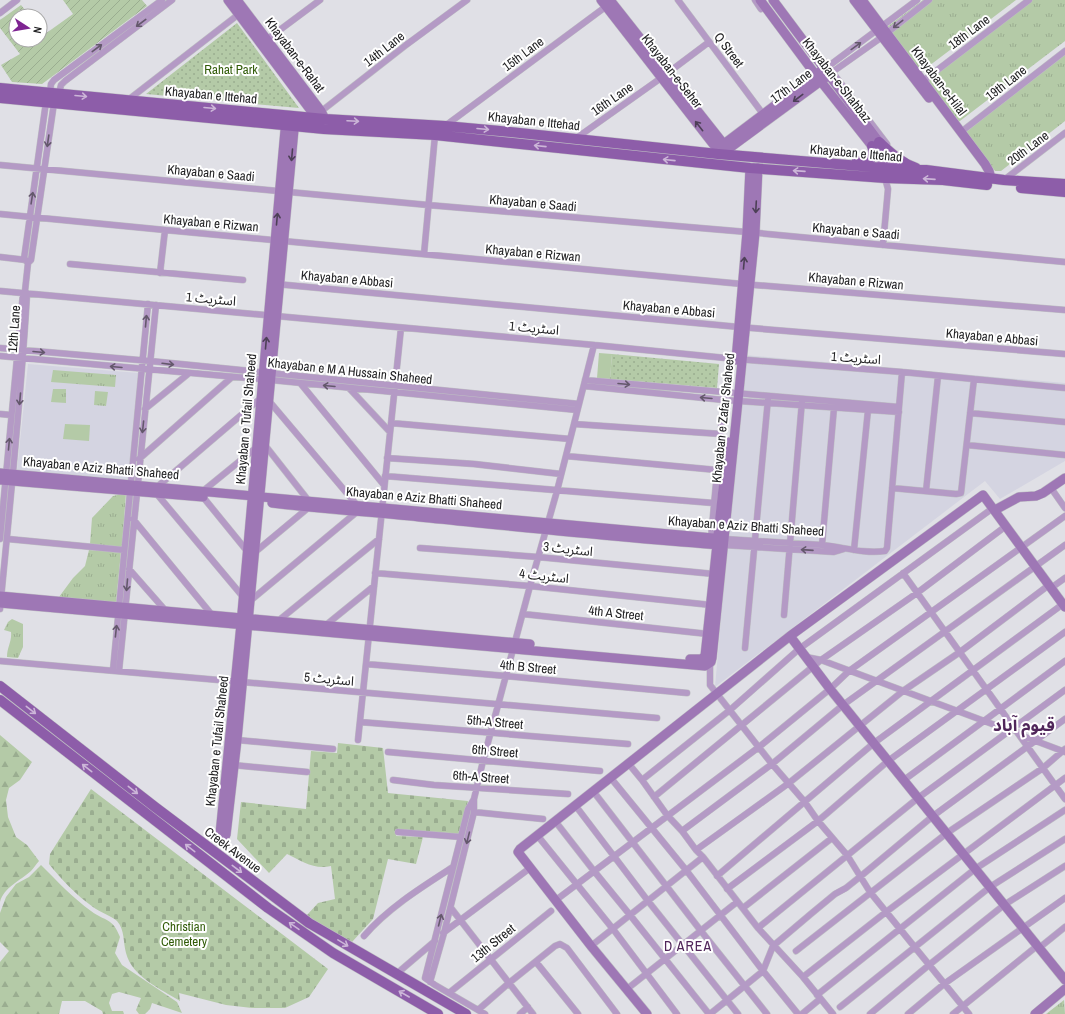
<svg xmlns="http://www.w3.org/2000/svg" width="1065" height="1014" font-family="'Archivo Narrow','Noto Sans Arabic',sans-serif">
<defs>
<pattern id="grass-tufts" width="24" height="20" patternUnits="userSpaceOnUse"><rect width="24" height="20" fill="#b4caa7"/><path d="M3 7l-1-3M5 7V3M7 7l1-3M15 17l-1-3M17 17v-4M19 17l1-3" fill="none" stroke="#9aad90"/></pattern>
<pattern id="forest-firs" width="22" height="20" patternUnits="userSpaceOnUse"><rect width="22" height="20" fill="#b4caa7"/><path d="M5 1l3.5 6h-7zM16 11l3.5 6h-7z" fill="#9aad90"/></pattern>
<pattern id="cemetery-stones" width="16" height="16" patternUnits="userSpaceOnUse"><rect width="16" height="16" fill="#b4caa7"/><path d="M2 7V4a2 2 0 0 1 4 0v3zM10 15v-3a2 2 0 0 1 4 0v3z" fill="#9aad90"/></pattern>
<pattern id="park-dots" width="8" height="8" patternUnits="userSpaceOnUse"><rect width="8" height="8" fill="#b4caa7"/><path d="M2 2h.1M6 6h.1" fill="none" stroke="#9aad90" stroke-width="1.8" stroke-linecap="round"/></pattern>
<pattern id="garden-furrows" width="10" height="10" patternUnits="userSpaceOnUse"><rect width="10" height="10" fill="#b4caa7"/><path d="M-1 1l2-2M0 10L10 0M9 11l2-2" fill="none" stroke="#9aad90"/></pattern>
</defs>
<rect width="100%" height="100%" fill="#e0e0e6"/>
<!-- built -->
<path fill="#d4d4e1" d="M 744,355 L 1065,383 L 1065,461 L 1000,499 L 985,481 L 715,687 Z
M 28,364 L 139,373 L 128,481 L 17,470 Z"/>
<!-- grass -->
<path fill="url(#grass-tufts)" d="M 923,0 L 1016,0 L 921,72 L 887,27 Z
M 1030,0 L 1065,0 L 1065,41 L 956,124 L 922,79 Z
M 1065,53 L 1065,121 L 1001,171 L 995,171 L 966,132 Z
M 53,370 L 116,375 L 115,387 L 51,382 Z
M 53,389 L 66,389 L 66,403 L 51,402 Z
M 95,391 L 108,392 L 106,406 L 94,405 Z
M 126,493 L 122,547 L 90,544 L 92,518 L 113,496 Z
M 89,550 L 121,552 L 116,603 L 59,597 L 73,578 L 85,566 Z
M 12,619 L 23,624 L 23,647 L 18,658 L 7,657 C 7,647 12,642 11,632 L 4,630 L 8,622 Z
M 1064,1000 L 1065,1014 L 1046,1014 Z"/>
<!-- forest -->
<path fill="url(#forest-firs)" d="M 0,735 L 32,762 L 20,780 L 9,788 L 6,800 L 8,817 L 16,837 L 27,845 L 39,861 C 36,864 34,868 31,871 C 20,881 4,887 0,902 Z
M 41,865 C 57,881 73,898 91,911 C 106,922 112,917 120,937 L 115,953 L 122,965 L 177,1002 L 182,1013 L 152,1003 L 150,1009 L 145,1014 L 139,1014 L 136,1010 L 141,998 L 119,992 L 112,994 L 109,1003 L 112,1011 L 123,1011 L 124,1014 L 103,1014 L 102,1011 L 85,1001 L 62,1001 L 59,1014 L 0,1014 L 0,962 L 9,951 L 0,942 L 0,913 L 6,897 L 16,884 L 29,877 Z"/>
<!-- cemetery -->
<path fill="url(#cemetery-stones)" d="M 338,743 L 383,748 L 388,793 L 468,801 L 459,835 L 397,831 L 396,836 L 423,837 L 416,864 L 388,859 L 373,919 L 352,942 L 334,935 L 307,915 L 318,903 L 335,899 L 331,866 C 314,870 302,861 287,854 L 269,873 L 237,839 L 241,802 L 306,809 L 311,751 L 337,753 Z
M 91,789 L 328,969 L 309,997 L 285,1008 L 252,1008 L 226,1005 L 179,993 L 180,1001 C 161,989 132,977 126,953 C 123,942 125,930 117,921 C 112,916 99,912 93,907 C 76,895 62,880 49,864 L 50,854 Z"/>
<!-- park -->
<path fill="url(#park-dots)" d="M 237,23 L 299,108 L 146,94 Z
M 612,354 L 719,364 L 717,388 L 610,379 Z"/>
<!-- garden -->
<path fill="url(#garden-furrows)" d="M 63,0 L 142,0 L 147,6 L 42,84 L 12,82 L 1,65 L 20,54 L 0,28 L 0,20 L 21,5 L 30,16 L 16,16 L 16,40 L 40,40 L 40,28 L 45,34 L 73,14 Z"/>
<!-- pitch -->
<path fill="#b4caa7" d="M 599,353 L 612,354 L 610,379 L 597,378 Z
M 65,424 L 90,425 L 89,441 L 63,439 Z"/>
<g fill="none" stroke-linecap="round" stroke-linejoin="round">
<defs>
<path id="street" d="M 678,0 L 763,114
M 755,0 L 761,9
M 0,13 L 17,0
M 265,41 L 320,0
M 824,61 L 887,144
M 826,68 L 917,0
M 831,73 L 882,37 L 929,0
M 923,81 L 1029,0
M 50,93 L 51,84 L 54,80 L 162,0
M 59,94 L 61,85 L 65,81 L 172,0
M 128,100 L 239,14
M 319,113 L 406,45 L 467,0
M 445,126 L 608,5
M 961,132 L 1065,51
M 575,139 L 661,78 L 709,42
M 0,165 L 428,205 L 747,232 L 1065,262
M 1004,180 L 1065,133
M 0,214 L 165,230 L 742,284 L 1065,310
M 883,245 L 888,189 L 885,178
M 424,254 L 435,135
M 0,257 L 26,260
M 28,263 L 24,259 L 46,102
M 70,264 L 243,280
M 160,273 L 165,230
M 276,284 L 739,327 L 1065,354
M 0,291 L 594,345 L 736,359 L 902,372 L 1065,388
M 0,348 L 150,361 L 579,404
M 0,356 L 271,380 L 577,410
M 585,380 L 899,407
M 301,384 L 384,485
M 584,386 L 724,400 L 899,412
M 349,388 L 390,432
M 269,401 L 356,504
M 145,409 L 188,374
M 970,413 L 1065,422
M 0,414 L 11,415
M 391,423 L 570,439
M 574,424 L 721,434
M 264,444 L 308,500
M 967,445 L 1065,455
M 566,456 L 717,470
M 387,458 L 474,464 L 561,474
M 139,459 L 232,377
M 385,476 L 713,503
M 157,487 L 261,398
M 892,488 L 956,494 L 961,493 L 974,379
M 1051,488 L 1065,508
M 203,491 L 257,447
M 926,491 L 938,376
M 156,493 L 244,598
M 203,497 L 247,551
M 133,519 L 212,615
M 711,538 L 724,396
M 0,539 L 23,294 L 25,291 L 28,263 L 31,260 L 54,103
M 8,539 L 124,550
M 725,539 L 822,545 C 843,547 864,554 885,551 L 887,548 L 902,372
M 724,545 L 834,552 L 844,549
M 822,545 L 834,408
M 420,548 L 538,557 L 714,574
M 854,550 L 868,410
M 254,553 L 308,508
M 129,569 L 165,610
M 375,573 L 530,586 L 711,605
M 903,573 L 1065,799
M 1051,588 L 1065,578
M 250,601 L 358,511
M 0,609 C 10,504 21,399 27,294 L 26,292
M 523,614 L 708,634
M 784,615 L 802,401
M 278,621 L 379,539
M 326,625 L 374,586
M 745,648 L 768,399
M 806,657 L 821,660 L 1011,731
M 0,661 L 657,718
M 708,662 L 710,665 L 710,685 L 717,694 L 772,764 L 804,801 L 818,821 L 847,855 L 870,892 L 969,1014
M 366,664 L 506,676 L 687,693
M 113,670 L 148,304
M 119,671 L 156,305
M 360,722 L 628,744
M 1020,735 L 1065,752
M 237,740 L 333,749
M 358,740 L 401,328
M 388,752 L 600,771
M 628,763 L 642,780 L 667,815 L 682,831 L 696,850 L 703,857 L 758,928 L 803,977 L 833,1014
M 233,765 L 307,772
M 610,777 L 686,870 L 763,971 L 798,1014
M 393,780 L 434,785 L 568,794
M 642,780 L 730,710 L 799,649 L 993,508
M 904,780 L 1065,661
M 593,791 L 701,931 L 767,1014
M 654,797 L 821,660 L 917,593 L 1006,526
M 474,799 L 468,809 L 425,978 L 435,985 L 485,1014
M 575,805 L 648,901 L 738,1014
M 474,812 L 543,819
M 555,821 L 594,871 L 630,915 L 709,1014
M 682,831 L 772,764 L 843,705 L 1065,545
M 398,832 L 461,837
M 537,835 L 613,929 L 677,1014
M 696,850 L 789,783 L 903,691 L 960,652 L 1049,585
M 717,876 L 874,743 L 1063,604
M 727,889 L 818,821 L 888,761 L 1065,632
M 556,900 L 759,747 L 830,689 L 849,671 L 1065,516
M 451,908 L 533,1014
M 743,908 L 832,838
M 758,928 L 918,798 L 1065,690
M 443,933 L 530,868
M 364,936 C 388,908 422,887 453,867
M 591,946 L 703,857
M 1039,948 L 1065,927
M 796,951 L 947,833 L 1043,768 L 1065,749
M 536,962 L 578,1014
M 401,970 L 435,941
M 803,977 L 886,912 L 1065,778
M 430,982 L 444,933 L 474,812 L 474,799 L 483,761 L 530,586 L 557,491 L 594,345
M 627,989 L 737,902
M 449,993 L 551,911
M 817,995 L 975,869 L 1065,810
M 840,1007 L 990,887 L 1065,839
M 478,1010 L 509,983 L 555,946 L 560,944 L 567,948 L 617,1014
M 520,1014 L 528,1007
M 710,1014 L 763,971 L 773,946 L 812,913 L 835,894 L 846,888 L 861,876 L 933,816 L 1065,719
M 802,1014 L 820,999
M 870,1014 L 929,965 L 1004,905 L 1065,866
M 908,1014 L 944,984 L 1065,898
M 953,1014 L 1037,946"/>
<path id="secondary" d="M 228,0 L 315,116 L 317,118 L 317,122
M 237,0 L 321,111 L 325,119 L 325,125
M 601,0 L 713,144 C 717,148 721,151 727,150 L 829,75
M 610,0 L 723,143
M 760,0 L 815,74 L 872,146 L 887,169 L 886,174
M 773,0 L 879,142 L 896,169 L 895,174
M 854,0 L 929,98
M 862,0 L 985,164 L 989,171 L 991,178
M 286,119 L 241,624 L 220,834 L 223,836 L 226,835 L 237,740 L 295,119
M 723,143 L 725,143 L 819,72
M 736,360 L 747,232 L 750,168
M 0,473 L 724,539
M 0,480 L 203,497
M 272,503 C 321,509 370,512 419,517 C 520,527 622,538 723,545
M 995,510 L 1019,497 L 1036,496 L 1043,493 L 1065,478
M 0,596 L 530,644
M 0,603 L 705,666 L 711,662 L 712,658 L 755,233 L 758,168
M 790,636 L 830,689 L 1065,980
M 690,659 L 701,659 L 705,656 L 728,442
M 647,1014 L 591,946 L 518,852 L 520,849 L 790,636 L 983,495 L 1065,607
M 1035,1014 L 1065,989"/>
<path id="primary" d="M 0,88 L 325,119 L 445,126 L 500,131 L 718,154 L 896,169 L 926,170 L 1004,180 L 1065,184
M 0,98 L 324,129 L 435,135 L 750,168 L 885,178 L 943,180 L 987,185
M 879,142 C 891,153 901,163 916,168
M 857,161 C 868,162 877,159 872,146
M 1021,188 L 1065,192
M 0,686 L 155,807 L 309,923 L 466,1014
M 0,700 L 268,908 L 333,953 L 438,1014"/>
</defs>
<!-- street casing -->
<use href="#street" stroke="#bebec3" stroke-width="7"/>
<!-- secondary casing -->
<use href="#secondary" stroke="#bebec3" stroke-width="10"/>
<!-- primary casing -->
<use href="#primary" stroke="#bebec3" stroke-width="11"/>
<!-- street -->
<use href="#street" stroke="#b49ac5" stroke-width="6"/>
<!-- secondary -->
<use href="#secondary" stroke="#9e77b5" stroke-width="9"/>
<!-- primary -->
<use href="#primary" stroke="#8d5da9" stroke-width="10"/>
</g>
<!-- one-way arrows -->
<defs><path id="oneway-shaft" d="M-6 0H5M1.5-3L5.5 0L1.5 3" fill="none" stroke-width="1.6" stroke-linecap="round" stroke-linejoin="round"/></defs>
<g stroke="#64586c">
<use href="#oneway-shaft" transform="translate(141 23) rotate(143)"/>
<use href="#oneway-shaft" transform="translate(898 24) rotate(142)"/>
<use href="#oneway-shaft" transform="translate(856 46) rotate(-36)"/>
<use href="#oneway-shaft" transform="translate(97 48) rotate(-37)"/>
<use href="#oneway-shaft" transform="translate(48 141) rotate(98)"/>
<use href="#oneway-shaft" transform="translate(32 198) rotate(-81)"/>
<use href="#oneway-shaft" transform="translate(146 321) rotate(-85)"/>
<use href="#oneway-shaft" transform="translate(39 352) rotate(5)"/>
<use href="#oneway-shaft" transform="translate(168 364) rotate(7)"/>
<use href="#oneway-shaft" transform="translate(116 367) rotate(-175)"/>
<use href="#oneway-shaft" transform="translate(624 384) rotate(5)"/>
<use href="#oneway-shaft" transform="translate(329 386) rotate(-175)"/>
<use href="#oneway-shaft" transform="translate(706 398) rotate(-175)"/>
<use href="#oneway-shaft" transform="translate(20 399) rotate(95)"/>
<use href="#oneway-shaft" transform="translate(143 427) rotate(96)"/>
<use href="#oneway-shaft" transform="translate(9 444) rotate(-85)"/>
<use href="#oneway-shaft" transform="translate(807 550) rotate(-176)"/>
<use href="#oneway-shaft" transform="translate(127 585) rotate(95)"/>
<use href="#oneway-shaft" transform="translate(116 631) rotate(-84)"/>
<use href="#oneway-shaft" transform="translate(468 838) rotate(104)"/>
<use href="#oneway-shaft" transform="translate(440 920) rotate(-76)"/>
</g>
<g stroke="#ccb6d8">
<use href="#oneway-shaft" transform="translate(81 96) rotate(5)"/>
<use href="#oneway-shaft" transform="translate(210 108) rotate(5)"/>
<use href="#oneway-shaft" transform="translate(353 121) rotate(3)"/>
<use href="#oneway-shaft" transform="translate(483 129) rotate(5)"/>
<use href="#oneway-shaft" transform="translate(540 146) rotate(-174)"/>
<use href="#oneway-shaft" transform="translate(669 160) rotate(-174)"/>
<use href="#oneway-shaft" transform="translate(799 171) rotate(-176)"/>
<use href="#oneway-shaft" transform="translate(929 179) rotate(-176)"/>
<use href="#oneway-shaft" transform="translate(31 710) rotate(38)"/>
<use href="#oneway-shaft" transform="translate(87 768) rotate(-142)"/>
<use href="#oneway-shaft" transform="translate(133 790) rotate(38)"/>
<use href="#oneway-shaft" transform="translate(190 848) rotate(-142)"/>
<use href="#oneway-shaft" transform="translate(237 869) rotate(37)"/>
<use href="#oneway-shaft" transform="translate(294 926) rotate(-145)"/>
<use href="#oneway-shaft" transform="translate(343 943) rotate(31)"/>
<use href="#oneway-shaft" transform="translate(404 994) rotate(-150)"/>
</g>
<g stroke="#4d4057">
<use href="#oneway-shaft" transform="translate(798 98) rotate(143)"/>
<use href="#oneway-shaft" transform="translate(699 126) rotate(-128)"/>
<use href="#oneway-shaft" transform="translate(292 155) rotate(95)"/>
<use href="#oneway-shaft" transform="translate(756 207) rotate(93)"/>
<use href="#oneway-shaft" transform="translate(277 219) rotate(-85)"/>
<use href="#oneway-shaft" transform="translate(744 263) rotate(-85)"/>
<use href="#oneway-shaft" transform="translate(266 343) rotate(-85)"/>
</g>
<g text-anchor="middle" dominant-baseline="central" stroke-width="4" stroke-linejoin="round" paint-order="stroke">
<!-- street labels -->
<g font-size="13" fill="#222224" stroke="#fff">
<text transform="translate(969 32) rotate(-37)">18th Lane</text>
<text transform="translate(384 49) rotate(-38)">14th Lane</text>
<text transform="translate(729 50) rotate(53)">Q Street</text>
<text transform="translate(523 54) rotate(-37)">15th Lane</text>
<text transform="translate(295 55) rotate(53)">Khayaban-e-Rahat</text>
<text transform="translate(672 71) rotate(52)">Khayaban-e-Seher</text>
<text transform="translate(837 80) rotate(52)">Khayaban-e-Shahbaz</text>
<text transform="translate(939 81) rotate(53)">Khayaban-e-Hilal</text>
<text transform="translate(1006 83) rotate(-38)">19th Lane</text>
<text transform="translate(791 86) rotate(-37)">17th Lane</text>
<text transform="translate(211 95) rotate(5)">Khayaban e Ittehad</text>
<text transform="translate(612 99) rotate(-35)">16th Lane</text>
<text transform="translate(534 121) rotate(6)">Khayaban e Ittehad</text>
<text transform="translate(1028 148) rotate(-37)">20th Lane</text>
<text transform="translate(856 153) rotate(5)">Khayaban e Ittehad</text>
<text transform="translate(211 173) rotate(5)">Khayaban e Saadi</text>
<text transform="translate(533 203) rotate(5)">Khayaban e Saadi</text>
<text transform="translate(211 223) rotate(5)">Khayaban e Rizwan</text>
<text transform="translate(856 231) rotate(5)">Khayaban e Saadi</text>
<text transform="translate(533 253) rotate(5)">Khayaban e Rizwan</text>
<text transform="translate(347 279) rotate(5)">Khayaban e Abbasi</text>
<text transform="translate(856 281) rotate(5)">Khayaban e Rizwan</text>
<text transform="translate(211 299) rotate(5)">اسٹریٹ 1</text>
<text transform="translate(669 309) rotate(5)">Khayaban e Abbasi</text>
<text transform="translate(534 328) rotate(5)">اسٹریٹ 1</text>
<text transform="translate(14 329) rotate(-86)">12th Lane</text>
<text transform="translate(992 337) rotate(5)">Khayaban e Abbasi</text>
<text transform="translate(856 358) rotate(4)">اسٹریٹ 1</text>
<text transform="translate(350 371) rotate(6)">Khayaban e M A Hussain Shaheed</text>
<text transform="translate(723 418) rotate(-84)">Khayaban e Zafar Shaheed</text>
<text transform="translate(246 419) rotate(-85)">Khayaban e Tufail Shaheed</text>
<text transform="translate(101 468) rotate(5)">Khayaban e Aziz Bhatti Shaheed</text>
<text transform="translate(424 498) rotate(5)">Khayaban e Aziz Bhatti Shaheed</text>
<text transform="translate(746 526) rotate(4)">Khayaban e Aziz Bhatti Shaheed</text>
<text transform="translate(568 549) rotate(6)">اسٹریٹ 3</text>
<text transform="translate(544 576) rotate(6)">اسٹریٹ 4</text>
<text transform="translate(616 613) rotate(6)">4th A Street</text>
<text transform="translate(528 667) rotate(5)">4th B Street</text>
<text transform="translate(329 679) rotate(5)">اسٹریٹ 5</text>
<text transform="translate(495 722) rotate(5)">5th-A Street</text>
<text transform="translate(217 741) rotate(-84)">Khayaban e Tufail Shaheed</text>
<text transform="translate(495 751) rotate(5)">6th Street</text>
<text transform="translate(481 777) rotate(4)">6th-A Street</text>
<text transform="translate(233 850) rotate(37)">Creek Avenue</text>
<text transform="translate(493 943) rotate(-39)">13th Street</text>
</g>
<!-- park labels -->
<g font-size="13" fill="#305b07" stroke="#fff">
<text x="231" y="69">Rahat Park</text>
<text x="184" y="926">Christian<tspan x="184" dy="15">Cemetery</tspan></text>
</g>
<!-- neighbourhood labels -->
<g font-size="14" letter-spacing="1" fill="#50265a" stroke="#fff">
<text x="688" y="946">D AREA</text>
</g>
<!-- district labels -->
<g font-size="17" font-weight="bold" fill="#50265a" stroke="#fff">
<text x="1024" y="724">قیوم آباد</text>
</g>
</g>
<!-- north arrow -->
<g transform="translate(28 28) rotate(102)"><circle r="19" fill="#ffffff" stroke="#a7a7a7"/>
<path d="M0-3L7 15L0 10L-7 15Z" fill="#7e2492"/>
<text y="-6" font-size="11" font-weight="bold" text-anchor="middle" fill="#222224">N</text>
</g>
</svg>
